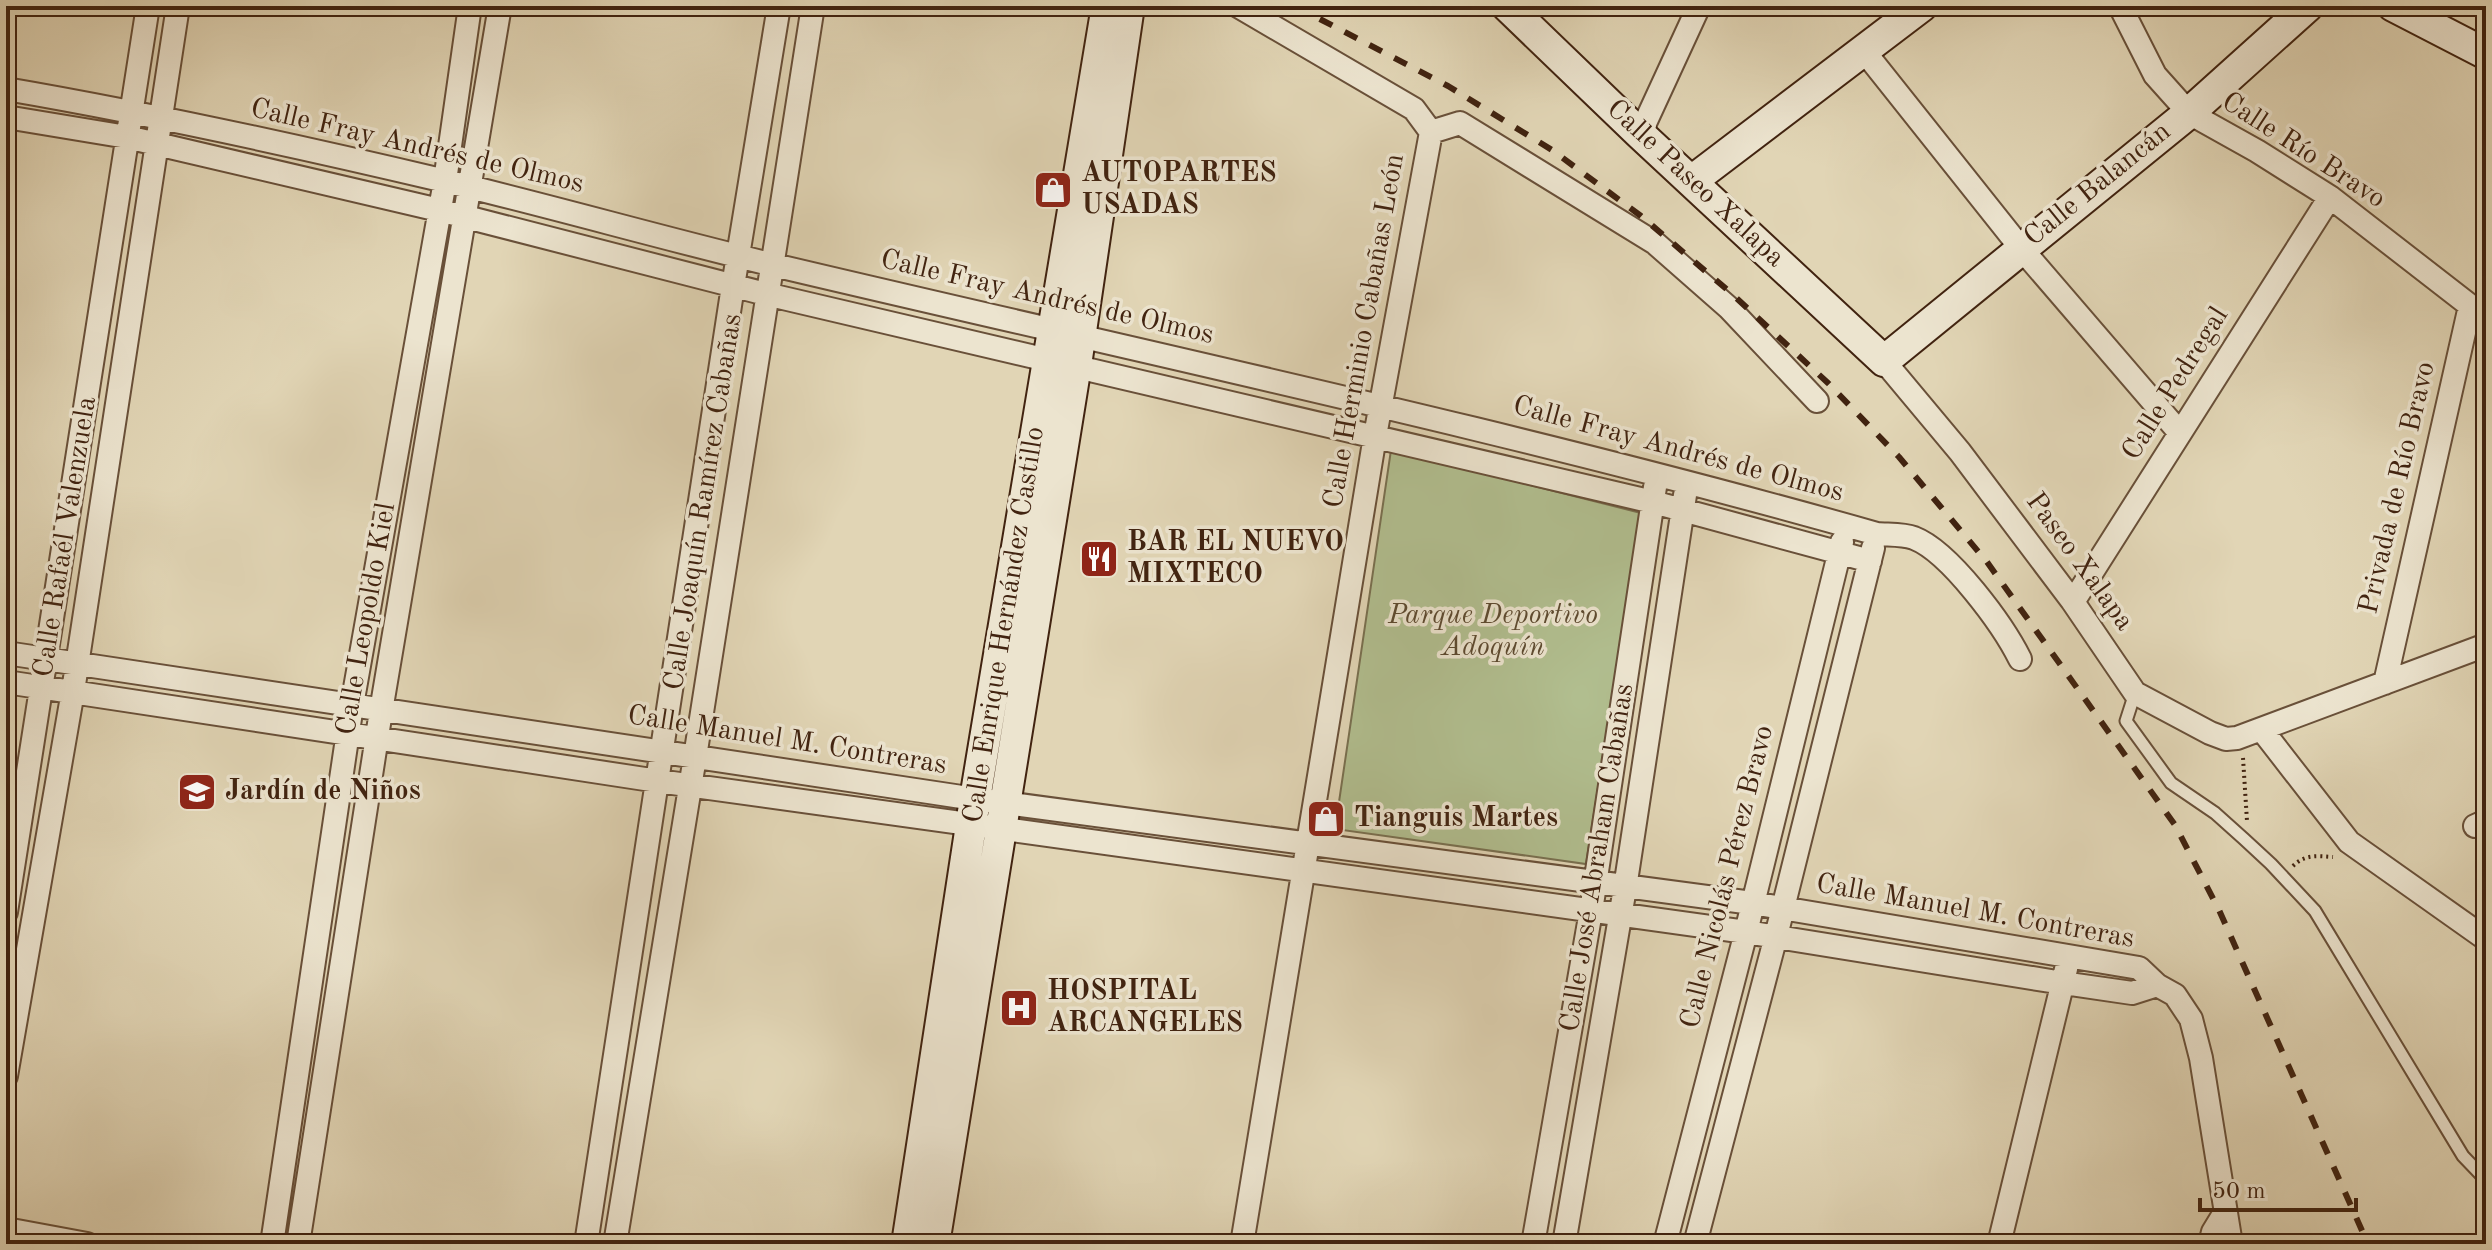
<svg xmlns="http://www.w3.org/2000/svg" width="2492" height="1250" font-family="'Old Standard TT',serif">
<rect width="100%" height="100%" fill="#e1d5b5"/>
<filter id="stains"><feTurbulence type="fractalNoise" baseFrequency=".0025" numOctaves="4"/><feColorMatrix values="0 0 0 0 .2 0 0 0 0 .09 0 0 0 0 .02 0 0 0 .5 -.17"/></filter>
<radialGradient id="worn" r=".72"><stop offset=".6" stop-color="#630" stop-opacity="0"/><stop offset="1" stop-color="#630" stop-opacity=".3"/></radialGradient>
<!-- green -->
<path fill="#b1be8f" stroke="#797050" stroke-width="2" d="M 1391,450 L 1641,513 L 1586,864 L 1335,829 Z"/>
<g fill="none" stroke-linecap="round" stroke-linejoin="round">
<defs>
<path id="lane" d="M 2135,693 L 2126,721 L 2171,783 L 2215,813 L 2244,839 L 2271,864 L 2315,911 L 2463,1156 L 2486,1180"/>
<path id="street" d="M 1238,6 L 1414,109 L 1431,132 L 1375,436 L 1242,1244
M 2120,6 L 2155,75 L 2189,113 L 2257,151 L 2330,197 L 2486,318
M 1864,51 L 2020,247 L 2180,433
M 6,89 C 152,114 297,146 441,180 C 554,207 665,239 778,266 C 1145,353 1514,431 1877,534 C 1889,535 1903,534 1914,538 C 1950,552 2003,625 2020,659
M 6,117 L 127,137 L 439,210 L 766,294 L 1653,502 L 1870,561
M 1431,132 L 1460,123 L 1655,243 L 1729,308 L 1817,401
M 1640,134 L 1699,6
M 1884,361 L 1960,452 L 2073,602 L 2135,693 L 2210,733 L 2226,739 L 2237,738 L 2486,645
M 2073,602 L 2330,197
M 6,653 L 975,799 L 1752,903 L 2139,968 L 2157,985 L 2175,995 L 2191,1019 L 2201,1058 L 2231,1244
M 6,682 L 658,781 L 1746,932 L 2063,983 L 2132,993 L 2157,985
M 2385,683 L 2470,306
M 2262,730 L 2349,842 L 2486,939
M 2475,826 L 2486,821
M 6,912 L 148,6
M 6,1076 L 73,691 L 178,6
M 6,1229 L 87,1244
M 272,1244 L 352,705 L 445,181 L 470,6
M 298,1244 L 381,711 L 500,6
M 586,1244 L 733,286 L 779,6
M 615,1244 L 695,757 L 813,6
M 1533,1244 L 1591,911 L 1655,487
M 1564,1244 L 1625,888 L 1685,495
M 1665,1244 L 1746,932 L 1842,542
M 1695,1244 L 1776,936 L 1873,548
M 1999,1244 L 2066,969
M 2210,1244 L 2213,1232 L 2224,1214"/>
<path id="secondary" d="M 1507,6 L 1640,134 L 1884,361 L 2189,113 L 2308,6
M 2393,6 L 2486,54
M 1693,180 L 1922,6
M 907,1244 L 975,799 L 1107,6
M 934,1244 L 1076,365 L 1129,6"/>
</defs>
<!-- lane casing -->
<use href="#lane" stroke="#695039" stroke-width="15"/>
<!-- street casing -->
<use href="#street" stroke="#695039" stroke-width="26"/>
<!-- secondary casing -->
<use href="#secondary" stroke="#412310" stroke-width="34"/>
<!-- path -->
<path stroke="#412310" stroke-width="4" stroke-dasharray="2 4" stroke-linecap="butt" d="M 2243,758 L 2247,821
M 2293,866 C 2305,854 2317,856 2333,857"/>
<!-- lane -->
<use href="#lane" stroke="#ece4cf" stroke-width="11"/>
<!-- street -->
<use href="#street" stroke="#ece4cf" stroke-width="22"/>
<!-- secondary -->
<use href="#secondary" stroke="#ece4cf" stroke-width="30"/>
<!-- rail -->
<path stroke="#412310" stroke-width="6" stroke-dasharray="14 14" stroke-linecap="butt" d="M 1295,6 L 1448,86 L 1552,150 L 1641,216 L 1731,293 L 1828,383 L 1899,457 L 1987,562 L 2175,825 L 2219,910 L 2368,1244"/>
</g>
<!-- icons -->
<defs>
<symbol id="shop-square" viewBox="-11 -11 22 22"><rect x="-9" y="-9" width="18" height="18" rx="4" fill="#8f2418" stroke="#ece4cf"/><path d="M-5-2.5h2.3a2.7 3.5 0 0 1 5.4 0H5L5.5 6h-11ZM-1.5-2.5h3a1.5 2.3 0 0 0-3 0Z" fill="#fff"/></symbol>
<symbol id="restaurant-square" viewBox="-11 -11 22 22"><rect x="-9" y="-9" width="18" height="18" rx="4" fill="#8f2418" stroke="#ece4cf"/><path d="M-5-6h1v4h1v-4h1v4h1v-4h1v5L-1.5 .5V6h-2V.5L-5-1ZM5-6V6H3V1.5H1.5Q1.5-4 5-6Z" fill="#fff"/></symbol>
<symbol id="school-square" viewBox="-11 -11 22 22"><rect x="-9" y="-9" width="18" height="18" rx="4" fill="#8f2418" stroke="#ece4cf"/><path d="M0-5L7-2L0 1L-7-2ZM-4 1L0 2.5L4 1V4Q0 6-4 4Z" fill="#fff"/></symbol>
<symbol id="hospital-square" viewBox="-11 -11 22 22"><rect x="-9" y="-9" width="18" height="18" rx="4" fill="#8f2418" stroke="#ece4cf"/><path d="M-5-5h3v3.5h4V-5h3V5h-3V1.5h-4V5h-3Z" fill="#fff"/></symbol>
</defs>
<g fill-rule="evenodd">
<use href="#shop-square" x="1031" y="168" width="44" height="44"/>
<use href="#restaurant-square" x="1077" y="537" width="44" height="44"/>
<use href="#school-square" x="175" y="770" width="44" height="44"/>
<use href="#shop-square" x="1304" y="797" width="44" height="44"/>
<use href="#hospital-square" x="997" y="986" width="44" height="44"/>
</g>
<g text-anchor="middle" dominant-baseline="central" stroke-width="7" stroke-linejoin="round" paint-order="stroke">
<!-- street labels -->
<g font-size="28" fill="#412310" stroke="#ece4cf">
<text transform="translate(417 147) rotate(13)">Calle Fray Andrés de Olmos</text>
<text transform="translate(2303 151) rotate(33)">Calle Río Bravo</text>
<text transform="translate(1695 184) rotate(43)">Calle Paseo Xalapa</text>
<text transform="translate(2098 185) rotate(-39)">Calle Balancán</text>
<text transform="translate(1047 298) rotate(13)">Calle Fray Andrés de Olmos</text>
<text transform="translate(1365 331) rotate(-80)">Calle Herminio Cabañas León</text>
<text transform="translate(2176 384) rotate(-58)">Calle Pedregal</text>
<text transform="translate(1678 450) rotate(15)">Calle Fray Andrés de Olmos</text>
<text transform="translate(2398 488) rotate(-77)">Privada de Río Bravo</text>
<text transform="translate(704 502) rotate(-81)">Calle Joaquín Ramírez Cabañas</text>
<text transform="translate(66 537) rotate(-81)">Calle Rafaél Valenzuela</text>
<text transform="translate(2079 562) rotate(54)">Paseo Xalapa</text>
<text transform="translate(367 619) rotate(-80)">Calle Leopoldo Kiel</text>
<text transform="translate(1005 625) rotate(-81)">Calle Enrique Hernández Castillo</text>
<text transform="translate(787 741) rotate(9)">Calle Manuel M. Contreras</text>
<text transform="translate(1598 858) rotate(-81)">Calle José Abraham Cabañas</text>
<text transform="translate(1728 877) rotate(-76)">Calle Nicolás Pérez Bravo</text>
<text transform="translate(1975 912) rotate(10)">Calle Manuel M. Contreras</text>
</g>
<!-- poi labels -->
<g font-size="28" font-weight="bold" fill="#412310" stroke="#ece4cf" text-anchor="start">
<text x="1081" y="174">AUTOPARTES<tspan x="1081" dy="32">USADAS</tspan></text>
<text x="1127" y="543">BAR EL NUEVO<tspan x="1127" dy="32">MIXTECO</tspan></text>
<text x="225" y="792">Jardín de Niños</text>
<text x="1354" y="819">Tianguis Martes</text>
<text x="1047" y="992">HOSPITAL<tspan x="1047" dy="32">ARCANGELES</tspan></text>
</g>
<!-- park labels -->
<g font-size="28" font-style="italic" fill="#5d4a30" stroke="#ece4cf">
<text x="1493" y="616">Parque Deportivo<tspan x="1493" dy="32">Adoquín</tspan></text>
</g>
</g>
<!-- margin -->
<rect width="2492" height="1250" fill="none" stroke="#e1d5b5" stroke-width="32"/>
<rect x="8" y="8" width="2476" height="1234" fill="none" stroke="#412310" stroke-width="4"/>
<rect x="16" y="16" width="2460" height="1218" fill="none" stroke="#412310" stroke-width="2"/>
<!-- scale -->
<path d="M2200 1198v12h156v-12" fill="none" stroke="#412310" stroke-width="4"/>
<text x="2212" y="1198" font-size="24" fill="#412310" stroke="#ece4cf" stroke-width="6" paint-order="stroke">50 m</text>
<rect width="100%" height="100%" filter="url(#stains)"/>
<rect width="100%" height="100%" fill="url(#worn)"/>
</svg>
